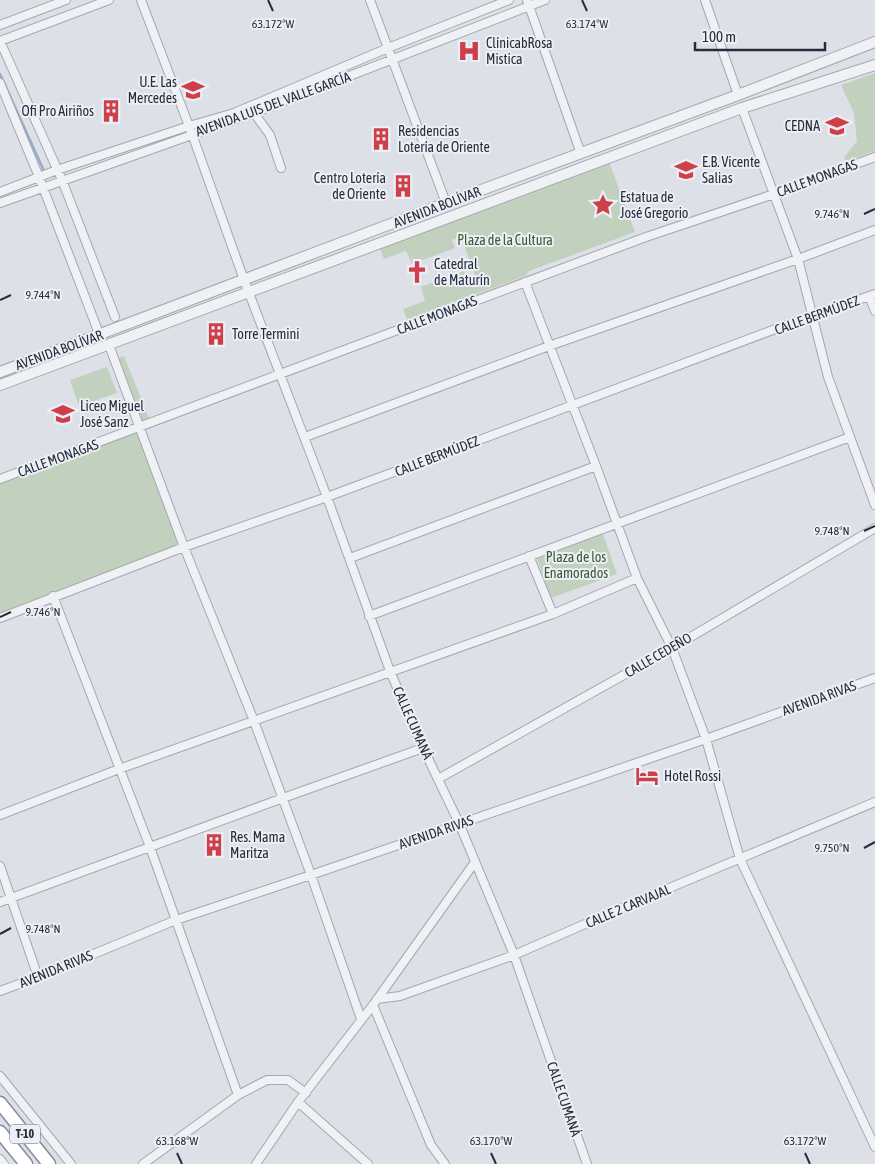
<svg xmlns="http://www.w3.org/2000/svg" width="875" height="1164" font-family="'Asap Condensed',sans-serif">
<rect width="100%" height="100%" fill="#dde0e7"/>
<!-- green -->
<path fill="#c1d1be" d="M 875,73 L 875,151 L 846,161 L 844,157 L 857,141 L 854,113 L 841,85 Z
M 609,162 L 635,232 L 529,271 L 525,276 L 407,320 L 403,309 L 425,301 L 421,287 L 464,271 L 467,279 L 475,275 L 461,237 L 452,240 L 455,248 L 412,264 L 406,251 L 384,259 L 379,246 Z
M 124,356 L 151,423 L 141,427 L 184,547 L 0,617 L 0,479 L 141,427 L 115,359 Z
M 107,367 L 117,393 L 79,406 L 70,380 Z
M 602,532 L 617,574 L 551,598 L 536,556 Z"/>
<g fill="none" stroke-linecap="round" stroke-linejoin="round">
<!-- stream -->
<path stroke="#97abc8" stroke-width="2.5" d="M 0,74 L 44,171"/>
<defs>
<path id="minor" d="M 141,0 L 192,134 L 244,280 L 327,497 L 390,671 L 423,748 L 459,823 L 514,955 L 587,1164
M 370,0 L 446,203
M 527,0 L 581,154
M 705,0 L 738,95
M 0,25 L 66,0
M 0,41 L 62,180 L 115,317
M 0,41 L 109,0
M 0,83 L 39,177 L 100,336
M 742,108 L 798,259 L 828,377 L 875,505
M 254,113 L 270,135 L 281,168
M 0,192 L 57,170 L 189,126 L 234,113 L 388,48 L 509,0
M 0,203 L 254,113 L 545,0
M 525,282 L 596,466 L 637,578 L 672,648 L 706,739 L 740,859 L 875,1147
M 869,296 L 875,311
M 109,345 L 184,547 L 254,721 L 311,875 L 361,1019
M 305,437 L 549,346 L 798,259 L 875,230
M 0,479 L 646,237 L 774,194 L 875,157
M 529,556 L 553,614
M 350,558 L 596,466
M 53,596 L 150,847 L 238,1095
M 369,616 L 850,437
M 0,618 L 184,547 L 327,497 L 813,315 L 875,294
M 438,779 L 672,648 L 875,528
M 0,815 L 119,769 L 553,614 L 637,578
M 0,866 L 38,977
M 0,902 L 283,798 L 423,748
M 0,991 L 38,977 L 176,920 L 311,875 L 706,739 L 875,678
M 377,999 L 400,996 L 514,955 L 624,907 L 875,802
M 373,1005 L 431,1145 L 445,1164
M 0,1076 L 71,1164
M 298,1102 L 368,1164
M 0,1159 L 4,1164
M 143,1164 L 238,1095 L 267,1080 L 288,1080 L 306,1093
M 256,1164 L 298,1102 L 373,1005 L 475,862"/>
<path id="tertiary" d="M 0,372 L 446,203 L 738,95 L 875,42
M 0,385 L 742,108 L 875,65"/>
<path id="trunk" d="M 0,1103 L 49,1164
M 0,1132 L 26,1164"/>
</defs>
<!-- minor casing -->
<use href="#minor" stroke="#a2a7b1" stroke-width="10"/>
<!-- tertiary casing -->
<use href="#tertiary" stroke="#a2a7b1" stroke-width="12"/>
<!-- trunk casing -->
<use href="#trunk" stroke="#848c9d" stroke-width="15"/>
<!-- minor -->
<use href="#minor" stroke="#eff1f5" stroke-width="8"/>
<!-- tertiary -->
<use href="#tertiary" stroke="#eff1f5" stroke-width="10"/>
<!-- trunk -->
<use href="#trunk" stroke="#fff" stroke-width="12"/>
</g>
<!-- ticks -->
<path fill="none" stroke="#262d3d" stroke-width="2" d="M 268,0 L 273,11M 582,0 L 587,11M 864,214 L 875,209M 0,300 L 11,295M 864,531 L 875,526M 0,617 L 11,612M 864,848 L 875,842M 0,934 L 11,928M 177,1153 L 182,1164M 491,1153 L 496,1164M 805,1153 L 810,1164"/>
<!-- icons -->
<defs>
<symbol id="hospital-bare" viewBox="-9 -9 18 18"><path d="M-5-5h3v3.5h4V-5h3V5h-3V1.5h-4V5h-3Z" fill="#cf3f4a" stroke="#eceff5" stroke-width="2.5" paint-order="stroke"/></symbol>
<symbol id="school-bare" viewBox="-9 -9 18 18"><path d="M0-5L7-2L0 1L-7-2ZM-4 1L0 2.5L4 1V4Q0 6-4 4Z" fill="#cf3f4a" stroke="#eceff5" stroke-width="2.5" paint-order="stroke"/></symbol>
<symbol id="building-bare" viewBox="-9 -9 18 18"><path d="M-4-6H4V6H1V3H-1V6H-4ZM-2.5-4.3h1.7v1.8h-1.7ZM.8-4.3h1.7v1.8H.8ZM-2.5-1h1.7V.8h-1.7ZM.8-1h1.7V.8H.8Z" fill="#cf3f4a" stroke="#eceff5" stroke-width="2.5" paint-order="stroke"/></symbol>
<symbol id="sight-bare" viewBox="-9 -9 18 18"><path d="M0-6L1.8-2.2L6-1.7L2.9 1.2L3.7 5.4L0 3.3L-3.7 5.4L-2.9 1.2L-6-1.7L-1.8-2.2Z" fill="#cf3f4a" stroke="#eceff5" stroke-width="2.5" paint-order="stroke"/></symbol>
<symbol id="church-bare" viewBox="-9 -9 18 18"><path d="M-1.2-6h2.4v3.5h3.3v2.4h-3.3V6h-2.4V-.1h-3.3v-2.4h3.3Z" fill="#cf3f4a" stroke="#eceff5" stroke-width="2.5" paint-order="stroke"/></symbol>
<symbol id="hotel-bare" viewBox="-9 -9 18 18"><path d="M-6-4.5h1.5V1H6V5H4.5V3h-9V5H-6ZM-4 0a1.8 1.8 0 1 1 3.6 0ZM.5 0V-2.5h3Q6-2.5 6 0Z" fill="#cf3f4a" stroke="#eceff5" stroke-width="2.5" paint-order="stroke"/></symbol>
</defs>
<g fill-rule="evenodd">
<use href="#hospital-bare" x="453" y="35" width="32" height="32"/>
<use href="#school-bare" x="177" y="74" width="32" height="32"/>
<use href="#building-bare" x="95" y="95" width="32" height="32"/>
<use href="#school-bare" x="821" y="110" width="32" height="32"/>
<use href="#building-bare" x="365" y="123" width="32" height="32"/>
<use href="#school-bare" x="670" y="154" width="32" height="32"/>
<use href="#building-bare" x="387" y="170" width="32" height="32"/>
<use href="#sight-bare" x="587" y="189" width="32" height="32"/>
<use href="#church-bare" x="401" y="256" width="32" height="32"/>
<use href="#building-bare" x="200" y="318" width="32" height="32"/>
<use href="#school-bare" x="47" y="398" width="32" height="32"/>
<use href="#hotel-bare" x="631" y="760" width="32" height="32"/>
<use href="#building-bare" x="198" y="829" width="32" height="32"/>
</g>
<g text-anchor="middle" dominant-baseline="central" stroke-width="4" stroke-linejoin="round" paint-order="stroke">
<!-- shield labels -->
<rect fill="#eceff5" stroke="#616774" stroke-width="1" x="10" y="1124.5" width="30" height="19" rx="4"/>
<g font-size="12" font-weight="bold" fill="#262d3d">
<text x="25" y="1134">T-10</text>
</g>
<!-- poi labels -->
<g font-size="14" fill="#262d3d" stroke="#eceff5" text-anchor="start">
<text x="486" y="43">ClínicabRosa<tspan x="486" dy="16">Mistica</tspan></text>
<text x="177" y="82" text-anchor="end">U.E. Las<tspan x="177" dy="16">Mercedes</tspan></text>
<text x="94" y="111" text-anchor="end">Ofi Pro Airiños</text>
<text x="820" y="126" text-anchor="end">CEDNA</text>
<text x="398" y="131">Residencias<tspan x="398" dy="16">Lotería de Oriente</tspan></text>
<text x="702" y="162">E.B. Vicente<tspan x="702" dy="16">Salias</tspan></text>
<text x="386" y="178" text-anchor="end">Centro Lotería<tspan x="386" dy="16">de Oriente</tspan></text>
<text x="620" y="197">Estatua de<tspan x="620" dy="16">José Gregorio</tspan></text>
<text x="434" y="264">Catedral<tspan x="434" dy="16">de Maturín</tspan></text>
<text x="232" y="334">Torre Termini</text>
<text x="80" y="406">Liceo Miguel<tspan x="80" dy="16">José Sanz</tspan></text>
<text x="664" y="776">Hotel Rossi</text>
<text x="230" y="837">Res. Mama<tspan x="230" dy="16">Maritza</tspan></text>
</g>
<!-- street labels -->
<g font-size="14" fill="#262d3d" stroke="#eceff5">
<text transform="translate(273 104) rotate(-20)">AVENIDA LUIS DEL VALLE GARCÍA</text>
<text transform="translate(817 178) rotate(-20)">CALLE MONAGAS</text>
<text transform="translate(437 207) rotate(-21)">AVENIDA BOLÍVAR</text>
<text transform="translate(437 315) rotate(-21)">CALLE MONAGAS</text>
<text transform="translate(817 315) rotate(-20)">CALLE BERMÚDEZ</text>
<text transform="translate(59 350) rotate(-20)">AVENIDA BOLÍVAR</text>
<text transform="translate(437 456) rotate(-21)">CALLE BERMÚDEZ</text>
<text transform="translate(58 458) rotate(-20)">CALLE MONAGAS</text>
<text transform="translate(658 655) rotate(-30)">CALLE CEDEÑO</text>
<text transform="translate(819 698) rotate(-20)">AVENIDA RIVAS</text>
<text transform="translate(413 723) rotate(66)">CALLE CUMANÁ</text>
<text transform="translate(436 832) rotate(-19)">AVENIDA RIVAS</text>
<text transform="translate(628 906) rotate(-23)">CALLE 2 CARVAJAL</text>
<text transform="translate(56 969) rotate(-22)">AVENIDA RIVAS</text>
<text transform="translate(564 1099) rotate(71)">CALLE CUMANÁ</text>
</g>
<!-- park labels -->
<g font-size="14" fill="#385933" stroke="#eceff5">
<text x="505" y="240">Plaza de la Cultura</text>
<text x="576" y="557">Plaza de los<tspan x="576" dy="16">Enamorados</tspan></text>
</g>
</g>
<g font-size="12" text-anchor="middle" fill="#262d3d" stroke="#eceff5" stroke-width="4" stroke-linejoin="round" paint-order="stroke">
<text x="273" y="28">63.172°W</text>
<text x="587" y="28">63.174°W</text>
<text x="832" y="218">9.746°N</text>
<text x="43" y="299">9.744°N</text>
<text x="832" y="535">9.748°N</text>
<text x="43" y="616">9.746°N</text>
<text x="832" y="852">9.750°N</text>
<text x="43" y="933">9.748°N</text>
<text x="805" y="1145">63.172°W</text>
<text x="177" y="1145">63.168°W</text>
<text x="491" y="1145">63.170°W</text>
</g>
<!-- scale -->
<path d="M695 42v8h130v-8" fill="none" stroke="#262d3d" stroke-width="2.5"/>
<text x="702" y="42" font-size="15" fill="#262d3d" stroke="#eceff5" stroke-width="4" paint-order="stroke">100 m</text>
</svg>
